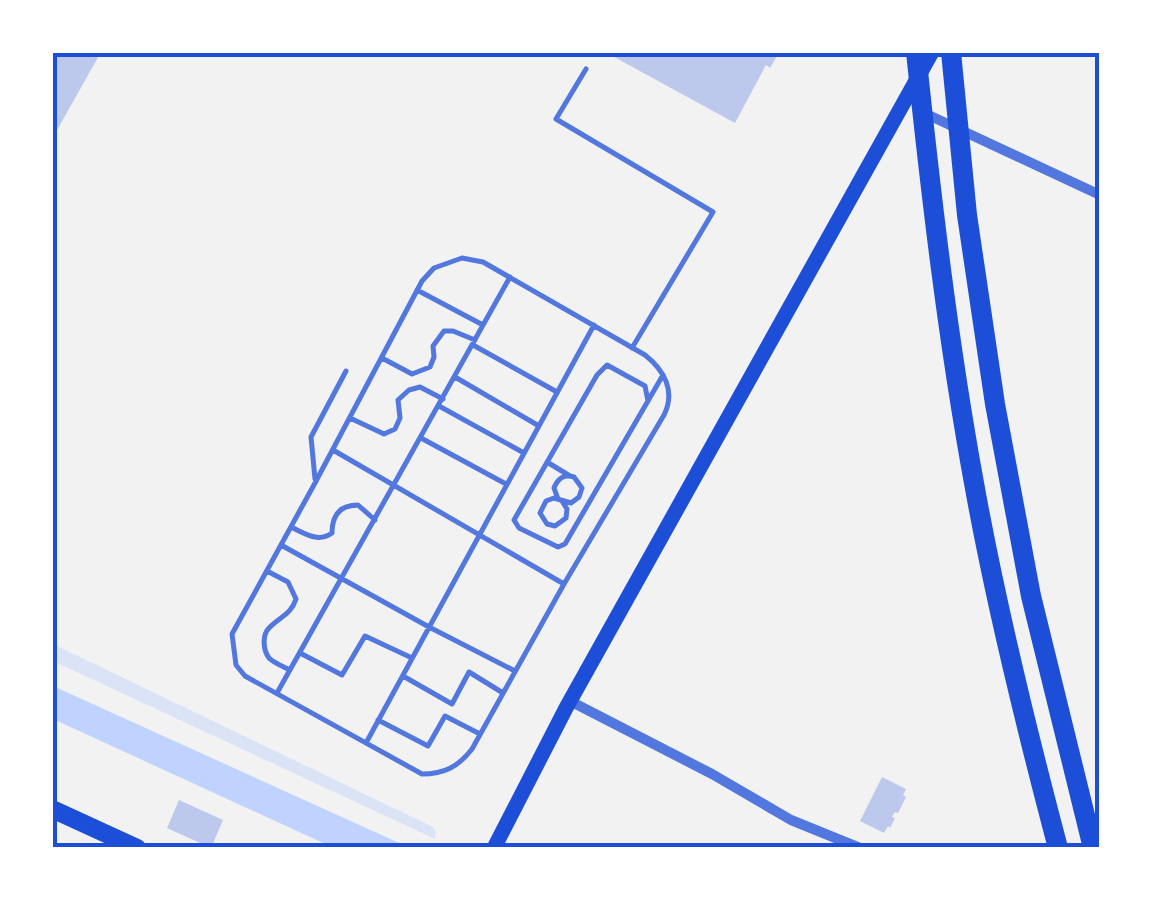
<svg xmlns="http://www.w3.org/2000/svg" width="1152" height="900" font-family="Barlow,sans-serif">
<rect width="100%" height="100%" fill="#f2f2f2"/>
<!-- green -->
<path fill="#dbe4f7" d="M 53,644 L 433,827 L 436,832 L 435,839 L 53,661 Z"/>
<!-- water -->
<path fill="#bfd3fe" d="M 53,686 L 408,847 L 332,847 L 53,719 Z"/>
<!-- building -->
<path fill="#bdc9ec" d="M 52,52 L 101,52 L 52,139 Z
M 605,52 L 779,52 L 770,68 L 766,65 L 735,123 Z
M 882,777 L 906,789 L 903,795 L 906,797 L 898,813 L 895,812 L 892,817 L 895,818 L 890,828 L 888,826 L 884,833 L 860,821 Z
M 179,800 L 223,820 L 211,848 L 167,828 Z"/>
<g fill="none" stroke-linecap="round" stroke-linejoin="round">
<!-- service -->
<path stroke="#5277de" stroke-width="5" d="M 586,69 L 556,119 L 713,212 L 632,348
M 462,258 L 483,262 L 645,355 C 664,370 676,391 664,415 L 564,584 L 472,749 C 458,767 444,774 422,774 L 245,676 L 236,665 L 232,634 L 315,483 L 422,281 L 434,268 Z
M 417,290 L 483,325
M 473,345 L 557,392
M 382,358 L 412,374 L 430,367 L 434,357 L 433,346 L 444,331 L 453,331 L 475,340
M 455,377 L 539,426
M 648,401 L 645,386 L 607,365 L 597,375 L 514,520 L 519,528 L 558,547 L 565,544 L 663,375
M 439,406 L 524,453
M 350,418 L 384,434 L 395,429 L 400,418 L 398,400 L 409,390 L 420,387 L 443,399
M 421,438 L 506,484
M 333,450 L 564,584
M 547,462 L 570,476
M 315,479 L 311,437 L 346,371
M 558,499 L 554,488 C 558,478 564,474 574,477 L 582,488 L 579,497 L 571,503 L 554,498 L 546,501 L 540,513 L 547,524 L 555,526 L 566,518 L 567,509 L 562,501
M 291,527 C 306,534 318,543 332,533 C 332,515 340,505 358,505 L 375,520
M 281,545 L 429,627 L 515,671
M 267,571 L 288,582 L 296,599 C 291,615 279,617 269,628 C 262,635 263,650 269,658 C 274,663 284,667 290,670
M 300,653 L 342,675 L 365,636 L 412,658
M 403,676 L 452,704 L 469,672 L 503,693
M 277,693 L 510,277
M 378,720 L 428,746 L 445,716 L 480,734
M 366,743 L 594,325"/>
<!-- minor -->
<path stroke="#5277de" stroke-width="10" d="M 922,112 L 1100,195
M 570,701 L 712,774 L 791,820 L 860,848"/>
<!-- secondary -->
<path stroke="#1d4ed8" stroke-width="15" d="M 494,848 L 566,708 L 932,52"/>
<!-- trunk -->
<path stroke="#1d4ed8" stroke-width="18" d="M 52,809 L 137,848"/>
<!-- motorway -->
<path stroke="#1d4ed8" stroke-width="20" d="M 916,52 C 931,196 948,341 974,483 C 996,606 1026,727 1058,848
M 951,52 L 967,215 L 995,404 L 1031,596 L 1093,848"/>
</g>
<!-- border -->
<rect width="1152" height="900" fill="none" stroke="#ffffff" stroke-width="110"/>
<rect x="55" y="55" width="1042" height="790" fill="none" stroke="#1d4ed8" stroke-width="4"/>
</svg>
